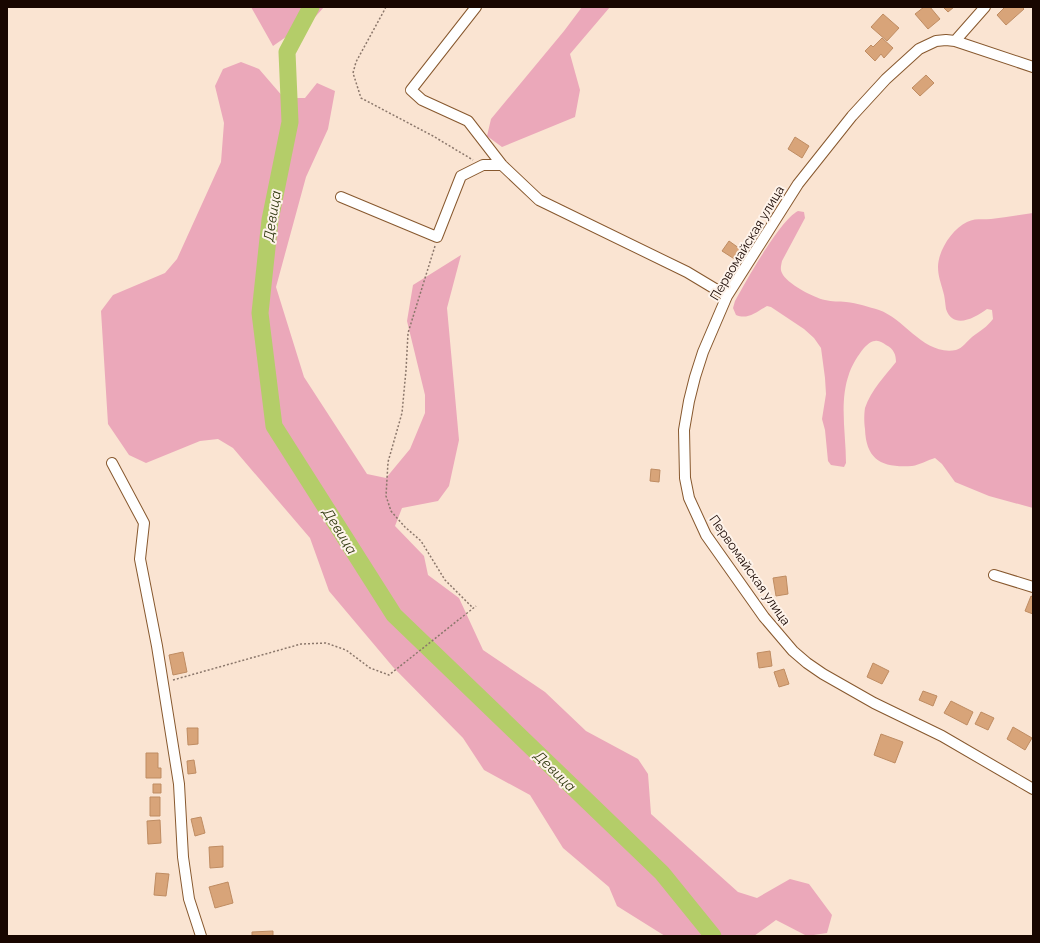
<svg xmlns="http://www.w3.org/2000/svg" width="1040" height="943" font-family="Raleway,sans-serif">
<rect width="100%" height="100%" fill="#fae4d2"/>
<!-- green -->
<path fill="#eba8ba" d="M 251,7 L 324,7 L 316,16 L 273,46 Z
M 582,7 L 610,7 L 570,54 L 580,90 L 575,117 L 502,147 L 487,136 L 491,119 L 564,31 Z
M 241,62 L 259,69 L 284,98 L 305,98 L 317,83 L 335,91 L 328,129 L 306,177 L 276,287 L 304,377 L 367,474 L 386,478 L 410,449 L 425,413 L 425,395 L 407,321 L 413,285 L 461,255 L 447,308 L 459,440 L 449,486 L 438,501 L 402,508 L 395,526 L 424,556 L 428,575 L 459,598 L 483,650 L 545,692 L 586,731 L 638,759 L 648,774 L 651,814 L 738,892 L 757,898 L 790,879 L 809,884 L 832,915 L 827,933 L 807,936 L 776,920 L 754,936 L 665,936 L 617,906 L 609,887 L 563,848 L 530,795 L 484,770 L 463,738 L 393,667 L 329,591 L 310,538 L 233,448 L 218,439 L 200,441 L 146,463 L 129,455 L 108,424 L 101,311 L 113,295 L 165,273 L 177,259 L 221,162 L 224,123 L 215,86 L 223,69 Z
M 798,211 L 804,212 L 805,218 L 782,261 C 781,266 780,269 782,273 C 786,283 814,298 825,300 C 832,302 839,301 846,302 C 857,303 869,307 879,310 C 905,319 924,356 956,350 C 963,348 967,341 972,337 C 980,331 987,327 993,319 L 992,310 L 987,309 C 975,318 953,330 946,309 C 945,303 945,297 943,291 C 941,283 938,276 938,267 C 938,251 952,229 967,222 C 975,218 982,220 991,219 C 1005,217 1019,215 1033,213 L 1033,508 L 989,496 L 955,482 L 942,464 L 935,458 C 927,460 920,465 912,466 C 882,468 866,460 865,429 C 864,423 864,414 865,408 C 871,390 885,376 896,362 C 896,355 894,349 886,345 C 883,343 879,340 875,341 C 865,341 852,365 849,374 C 839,402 846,434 846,463 L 844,467 L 831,465 L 828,461 L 825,430 L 822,419 L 826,394 L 825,378 L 821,348 L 814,338 L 804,329 L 771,307 L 767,306 C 756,312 748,320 736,315 L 733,308 L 735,301 C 746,281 780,220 798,211 Z"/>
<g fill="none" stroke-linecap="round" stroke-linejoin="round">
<!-- river -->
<path stroke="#b4cd69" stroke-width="17" d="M 311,7 L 287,52 L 290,122 L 270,220 L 260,313 L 274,426 L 394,615 L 662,873 L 713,936"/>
</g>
<!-- building -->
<path fill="#d8a479" stroke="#bf8c62" d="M 924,7 L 930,7 L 940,19 L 928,29 L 915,14 Z
M 943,7 L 954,7 L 948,12 Z
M 1005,7 L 1022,7 L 1024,9 L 1006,25 L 997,15 Z
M 883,14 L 899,28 L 887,41 L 871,27 Z
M 882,38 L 893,48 L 884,58 L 881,54 L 875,61 L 865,51 L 871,45 L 873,47 Z
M 926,75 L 934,83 L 920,96 L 912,88 Z
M 795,137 L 809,146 L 802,158 L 788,149 Z
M 729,241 L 743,251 L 736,260 L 722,251 Z
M 651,469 L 660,470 L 659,482 L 650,481 Z
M 786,576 L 788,594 L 776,596 L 773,578 Z
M 1031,596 L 1033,597 L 1033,614 L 1025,611 Z
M 770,651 L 772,666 L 759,668 L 757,653 Z
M 183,652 L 187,672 L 173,675 L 169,655 Z
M 873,663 L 889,671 L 882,684 L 867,677 Z
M 784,669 L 789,684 L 779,687 L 774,672 Z
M 923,691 L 937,696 L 933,706 L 919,700 Z
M 951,701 L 973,712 L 967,725 L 944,713 Z
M 981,712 L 994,718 L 988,730 L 975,724 Z
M 1013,727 L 1032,738 L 1025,750 L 1007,739 Z
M 187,728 L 198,728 L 198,744 L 188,745 Z
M 881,734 L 903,742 L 895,763 L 874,755 Z
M 146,753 L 158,753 L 158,768 L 161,768 L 161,778 L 146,778 Z
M 194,760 L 196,773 L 188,774 L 187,761 Z
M 153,784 L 161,784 L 161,793 L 153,793 Z
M 150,797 L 160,797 L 160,816 L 150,816 Z
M 201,817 L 205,833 L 195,836 L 191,819 Z
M 160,820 L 161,843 L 148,844 L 147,821 Z
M 223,846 L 223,867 L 210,868 L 209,847 Z
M 156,873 L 169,874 L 166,896 L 154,895 Z
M 228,882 L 233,903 L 215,908 L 209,887 Z
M 273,931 L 273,936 L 252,936 L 252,932 Z"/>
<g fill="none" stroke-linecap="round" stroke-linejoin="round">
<defs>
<path id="minor" d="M 476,7 L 411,90 L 422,100 L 468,121 L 502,165 L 539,200 L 687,272 L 727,296
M 955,41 L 985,7
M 1033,67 L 955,41 L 946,40 L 936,41 L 919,49 L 886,79 L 852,116 L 798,184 L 727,296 L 703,352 L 695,377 L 689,401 L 684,430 L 685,478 L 689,498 L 706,535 L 764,617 L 793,651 L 807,663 L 823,674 L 874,703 L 942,736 L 1033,789
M 341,197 L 437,237 L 461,176 L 483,165 L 502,165
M 112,463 L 144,523 L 140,559 L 157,646 L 179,784 L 183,857 L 189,899 L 201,936
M 994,575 L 1033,587"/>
</defs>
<!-- minor casing -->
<use href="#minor" stroke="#87582e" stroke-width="12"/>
<!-- path -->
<path stroke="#8b776b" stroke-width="1.5" stroke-dasharray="2 2" stroke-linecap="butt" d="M 386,7 L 356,62 L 353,73 L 361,98 L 433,136 L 473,160
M 435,246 L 408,333 L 406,370 L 402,413 L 388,462 L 386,496 L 391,511 L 405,527 L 421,541 L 445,580 L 473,608
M 173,680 L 301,644 L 326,643 L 346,650 L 370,668 L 389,675 L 476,606"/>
<!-- minor -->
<use href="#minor" stroke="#fff" stroke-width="10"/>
</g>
<g text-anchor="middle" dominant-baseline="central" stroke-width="4" stroke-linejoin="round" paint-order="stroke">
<!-- street labels -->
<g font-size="13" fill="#180600" stroke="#fef3ea">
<text transform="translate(747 243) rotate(-59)">Первомайская улица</text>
<text transform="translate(750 570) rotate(55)">Первомайская улица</text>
</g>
<!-- water labels -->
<g font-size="14" font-style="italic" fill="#2f380e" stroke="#fef3ea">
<text transform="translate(272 216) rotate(-81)">Девица</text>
<text transform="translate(340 531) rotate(58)">Девица</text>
<text transform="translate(555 771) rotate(44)">Девица</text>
</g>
</g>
<!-- border -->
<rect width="1040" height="943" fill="none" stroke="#180600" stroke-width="16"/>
</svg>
